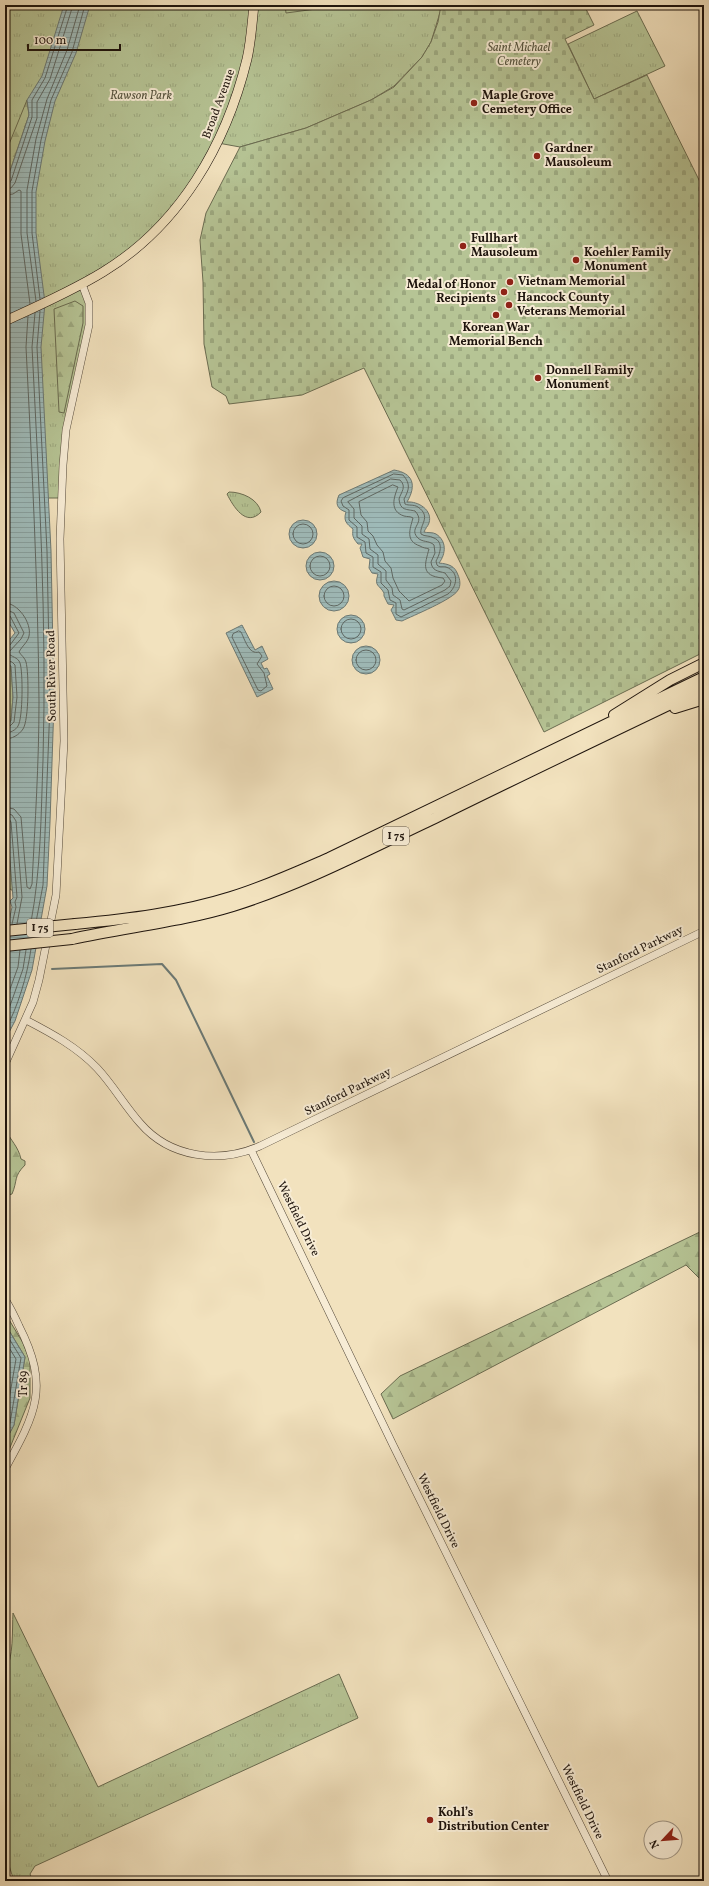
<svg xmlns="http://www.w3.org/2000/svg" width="709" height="1886" font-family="Vollkorn,serif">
<defs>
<pattern id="grass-tufts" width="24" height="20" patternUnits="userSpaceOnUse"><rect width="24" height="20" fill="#b6c495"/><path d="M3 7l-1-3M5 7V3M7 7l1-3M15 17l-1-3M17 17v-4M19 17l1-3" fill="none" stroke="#9ca87f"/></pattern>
<pattern id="forest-firs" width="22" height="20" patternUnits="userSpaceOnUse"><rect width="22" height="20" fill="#b6c495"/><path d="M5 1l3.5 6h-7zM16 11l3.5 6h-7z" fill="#9ca87f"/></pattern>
<pattern id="cemetery-stones" width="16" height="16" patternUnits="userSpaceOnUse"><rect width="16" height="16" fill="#b6c495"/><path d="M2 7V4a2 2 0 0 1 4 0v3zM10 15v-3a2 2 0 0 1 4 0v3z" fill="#9ca87f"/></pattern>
<pattern id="water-rules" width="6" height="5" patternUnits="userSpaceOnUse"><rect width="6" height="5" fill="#9fbcbb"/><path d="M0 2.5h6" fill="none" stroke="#88a1a0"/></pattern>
</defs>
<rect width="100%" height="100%" fill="#f2e2be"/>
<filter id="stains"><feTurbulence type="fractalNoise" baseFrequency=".005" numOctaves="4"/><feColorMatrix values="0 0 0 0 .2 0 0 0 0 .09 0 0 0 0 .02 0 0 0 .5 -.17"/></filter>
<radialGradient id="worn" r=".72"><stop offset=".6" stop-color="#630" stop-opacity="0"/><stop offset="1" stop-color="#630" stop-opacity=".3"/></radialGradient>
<!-- grass -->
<path fill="url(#grass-tufts)" stroke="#6a6c51" d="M 5,5 L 441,5 L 442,6 L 431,42 L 422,57 L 394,86 L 371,100 L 306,128 L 240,147 L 218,143 L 181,201 L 144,241 L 83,284 L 89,325 L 66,430 L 61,498 L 25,498 L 5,321 Z
M 637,11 L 665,66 L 594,99 L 568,44 Z
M 229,492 C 242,492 258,499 261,512 C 246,528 233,506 227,494 Z
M 13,1613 L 98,1787 L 339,1674 L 358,1718 L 35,1866 L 30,1874 L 33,1881 L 14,1881 L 5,1853 L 5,1672 C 14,1658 12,1629 13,1613 Z"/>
<!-- forest -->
<path fill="url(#forest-firs)" stroke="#6a6c51" d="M 27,100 L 29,115 L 5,186 L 5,154 Z
M 75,301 L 83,306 L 83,323 L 64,413 L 59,412 L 54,309 Z
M 6,663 L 11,665 L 13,697 L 11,721 L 5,725 Z
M 5,798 L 13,891 L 6,886 Z
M 5,1129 C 11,1141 18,1146 21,1159 L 25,1161 L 25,1165 C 13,1177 18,1180 12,1194 L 5,1196 Z
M 704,1230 L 704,1283 L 686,1265 L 393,1419 L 381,1394 L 400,1376 Z
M 5,1313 L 23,1343 L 30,1361 L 30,1398 L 5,1460 L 5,1442 L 14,1425 L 25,1357 L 5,1324 Z"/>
<!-- cemetery -->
<path fill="url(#cemetery-stones)" stroke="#6a6c51" d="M 441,5 L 584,5 L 594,25 L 565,39 L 594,99 L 647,75 L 704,190 L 704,652 L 544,732 L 364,368 L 302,395 L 229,404 L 226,396 L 212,387 L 204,344 L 203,282 L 200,240 L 206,213 L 240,147 L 306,128 L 371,100 L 394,87 L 422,57 L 431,42 L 438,22 Z"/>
<!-- pitch -->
<path fill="#b6c495" stroke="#6a6c51" d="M 285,5 L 346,5 L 286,13 Z"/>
<!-- water -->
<path fill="url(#water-rules)" stroke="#6b7975" d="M 64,5 L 90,5 L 76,53 L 55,101 L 45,141 L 36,192 L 36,233 L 45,303 L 41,347 L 51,551 L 54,703 L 50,822 L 47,886 L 32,970 L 15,1021 L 5,1040 L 5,939 L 12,907 L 10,901 L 13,898 L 5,798 L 5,725 L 11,721 L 13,697 L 11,666 L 6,663 L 5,666 L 5,645 L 15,633 L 5,616 L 5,186 L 29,115 L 27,100 L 42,76 Z
M 394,470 C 413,473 417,485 407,502 C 418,501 433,510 429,523 C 428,526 425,529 424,532 C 427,533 433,532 436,534 C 447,541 446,554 439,563 C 449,564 455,566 458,575 C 460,579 461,586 458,590 C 454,599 412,616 402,621 L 396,620 L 391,610 L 394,605 L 388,604 L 384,596 L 384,593 C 379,584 374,587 378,574 L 372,573 L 369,568 L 370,559 L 363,557 L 360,548 L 362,544 L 358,544 C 353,538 352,536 353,529 C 347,524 343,521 346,512 C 337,509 335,504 339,495 Z
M289 534a14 14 0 1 1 28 0a14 14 0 1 1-28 0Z
M306 566a14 14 0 1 1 28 0a14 14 0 1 1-28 0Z
M319 596a15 15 0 1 1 30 0a15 15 0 1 1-30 0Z
M337 629a14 14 0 1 1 28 0a14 14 0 1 1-28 0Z
M 242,625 L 255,650 L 262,646 L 268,659 L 261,663 L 264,669 L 267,668 L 270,674 L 267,676 L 273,689 L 257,697 L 226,633 Z
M352 660a14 14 0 1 1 28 0a14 14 0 1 1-28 0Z
M 5,1324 L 25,1357 L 14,1425 L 5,1442 Z"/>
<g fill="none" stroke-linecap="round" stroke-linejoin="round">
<!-- shore -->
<path stroke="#5e6864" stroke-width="1" d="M 5,184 L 11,181 L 32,117 L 32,100 L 45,78 L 68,5
M 5,189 L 11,188 L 15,183 L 37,118 L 37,102 L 50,79 L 73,5
M 5,195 L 13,194 L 19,190 L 21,191 L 21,234 L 30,304
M 40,299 L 32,233 L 32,191 L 41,140 L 51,100 L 72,52 L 85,5
M 36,301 L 27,233 L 27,190 L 36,139 L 47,99 L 67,50 L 80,5
M 394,474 L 403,475 C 411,484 409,490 404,499 L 405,504 C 409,506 413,504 418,507 C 432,517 419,525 421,534 C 425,537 429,535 434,538 C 444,542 440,554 436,561 L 437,565 C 440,568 442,566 446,567 C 460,572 457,587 448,594 L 401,617 L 396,614 L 396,603 L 390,600 L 388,590 L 381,583 L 381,572 L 373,567 L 373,557 L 366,553 L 365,542 L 357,537 L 357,527 L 349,520 L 349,510 L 343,506 L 341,501 L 343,498 Z
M 391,479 L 400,480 C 407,487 401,492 399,499 C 400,511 407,509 415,511 C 426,523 409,527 417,537 C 422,543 429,540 434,545 L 435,553 L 431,562 C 432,571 438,571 445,573 L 451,581 L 450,586 L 445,590 L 404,610 L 402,609 L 400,600 L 393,595 L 392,588 L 386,580 L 386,571 L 378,564 L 378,555 L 370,549 L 369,539 L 362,534 L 362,526 L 354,518 L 354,509 L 348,502 Z
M 393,485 L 398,487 C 394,497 389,511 404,516 C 408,517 410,516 413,518 C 410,529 405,541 420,546 C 423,548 426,548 429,549 C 425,564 420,576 443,578 L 445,581 L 442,585 L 409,601 L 399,591 L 393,578 L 391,568 L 385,561 L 383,552 L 377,545 L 373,536 L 368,531 L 367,522 L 361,515 L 359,502 Z
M293 534a10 10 0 1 1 20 0a10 10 0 1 1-20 0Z
M310 566a10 10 0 1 1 20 0a10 10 0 1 1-20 0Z
M324 596a10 10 0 1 1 20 0a10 10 0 1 1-20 0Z
M 5,603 C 18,603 32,623 29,636 C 28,642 22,646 19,652 C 21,655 25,658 26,662 C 29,673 29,720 23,729 C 19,735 12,739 5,739
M 5,609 L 14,613 L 24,633 L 21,639 L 8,653 C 11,657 18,657 20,663 C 23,671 23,718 18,726 C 16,730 10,733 5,733
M 5,614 L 10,616 L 19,633 L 10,645 L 5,647
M341 629a10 10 0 1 1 20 0a10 10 0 1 1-20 0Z
M 239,631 L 241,632 C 245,640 249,655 259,652 L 262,656 L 257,664 L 264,673 L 267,686 L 261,691 L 258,690 L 232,637 L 233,634 Z
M356 660a10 10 0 1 1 20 0a10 10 0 1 1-20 0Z
M 5,660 L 12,662 L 15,665 L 17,697 L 14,722 L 9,727 L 5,728
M 5,807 L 14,809 L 21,817 L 27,887 L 30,889 L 32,884 C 35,823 39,763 39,702 C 38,584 32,466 26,347 L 28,316
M 5,813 L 12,815 L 16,821 L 22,897 L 17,924
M 5,818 L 9,819 L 11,822 L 17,897 L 15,902 L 16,907 L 12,924
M 31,922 C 41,869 41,815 43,760 C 47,622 39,485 32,347 L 35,313
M 36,922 L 43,885 L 50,704 L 47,551 L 37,347 L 40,311
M 5,1003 L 18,967 L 20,950
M 5,1020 L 23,969 L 26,950
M 5,1031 C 18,1006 27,977 31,949
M 5,1332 L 21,1358 L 10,1423 L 5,1433
M 5,1341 L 16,1359 L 5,1423"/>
<!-- stream -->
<path stroke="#6b7975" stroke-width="2" d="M 52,969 L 162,964 L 176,980 L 254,1142"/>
<defs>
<path id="minor" d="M 26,1020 C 51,1033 77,1047 97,1068 C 113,1085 124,1105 140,1123 C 170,1158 219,1164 260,1146 L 704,931
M 5,1064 L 33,1002 L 39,980 L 56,895 L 64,741 L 60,539 L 63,465 L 66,430 L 89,325 L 89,303 L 82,284
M 251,1150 L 393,1445 L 608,1881
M 5,1299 C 10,1307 15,1317 19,1326 C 50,1387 36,1413 5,1469"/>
<path id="major" d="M 5,321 C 38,306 72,291 103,272 C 180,225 226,145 247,59 C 251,42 252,23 254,5"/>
<path id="highway" d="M 675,708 L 704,699
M 614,715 L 670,680 L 704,663
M 75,924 C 128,919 180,913 231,897 C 264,887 297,872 329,858 L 704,677
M 72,939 C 126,927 181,922 233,906 C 303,884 369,849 435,818 C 524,774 614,731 704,688"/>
</defs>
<!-- minor casing -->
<use href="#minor" stroke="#534839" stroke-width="8"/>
<!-- major casing -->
<use href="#major" stroke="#1e140d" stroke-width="10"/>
<!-- highway casing -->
<use href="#highway" stroke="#1e140d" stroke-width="12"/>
<!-- minor -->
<use href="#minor" stroke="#f7ecd5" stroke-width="7"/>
<!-- major -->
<use href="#major" stroke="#f2e2be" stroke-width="9"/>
<!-- highway -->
<use href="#highway" stroke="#f2e2be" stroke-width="10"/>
<defs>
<path id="highway-bridge" d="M 5,931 L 75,924
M 5,946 L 72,939"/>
</defs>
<!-- highway-bridge casing -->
<use href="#highway-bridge" stroke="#1e140d" stroke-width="12" stroke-linecap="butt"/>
<!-- highway-bridge -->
<use href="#highway-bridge" stroke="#f2e2be" stroke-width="10"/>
</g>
<!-- markers -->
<g fill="#8f2418" stroke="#f7ecd5" stroke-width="1.5">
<circle cx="474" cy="103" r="4"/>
<circle cx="537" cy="156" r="4"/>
<circle cx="463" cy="246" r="4"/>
<circle cx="576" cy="260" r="4"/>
<circle cx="510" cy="282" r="4"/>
<circle cx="504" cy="292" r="4"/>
<circle cx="509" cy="305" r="4"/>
<circle cx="496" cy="315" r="4"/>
<circle cx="538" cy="378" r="4"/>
<circle cx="430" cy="1820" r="4"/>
</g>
<g text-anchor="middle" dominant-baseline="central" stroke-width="4" stroke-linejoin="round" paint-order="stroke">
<!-- shield labels -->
<g fill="#f7ecd5" stroke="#5f5549" stroke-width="1">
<rect x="383" y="827" width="26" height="18" rx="3"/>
<rect x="27" y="919" width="26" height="18" rx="3"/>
</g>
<g font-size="11" font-weight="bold" fill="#1e140d">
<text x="396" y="836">I 75</text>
<text x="40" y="928">I 75</text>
</g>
<!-- park labels -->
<g font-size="12" font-style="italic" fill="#53523d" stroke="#f7ecd5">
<text x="519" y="48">Saint Michael<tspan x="519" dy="14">Cemetery</tspan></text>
<text x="141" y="96">Rawson Park</text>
</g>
<!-- poi labels -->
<g font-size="12" font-weight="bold" fill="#1e140d" stroke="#f7ecd5" text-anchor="start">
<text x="482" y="96">Maple Grove<tspan x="482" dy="14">Cemetery Office</tspan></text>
<text x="545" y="149">Gardner<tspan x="545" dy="14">Mausoleum</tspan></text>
<text x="471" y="239">Fullhart<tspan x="471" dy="14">Mausoleum</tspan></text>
<text x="584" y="253">Koehler Family<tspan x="584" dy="14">Monument</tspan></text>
<text x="518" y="282">Vietnam Memorial</text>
<text x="496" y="285" text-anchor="end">Medal of Honor<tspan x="496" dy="14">Recipients</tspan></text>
<text x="517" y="298">Hancock County<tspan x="517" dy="14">Veterans Memorial</tspan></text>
<text x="496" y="328" text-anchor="middle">Korean War<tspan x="496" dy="14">Memorial Bench</tspan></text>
<text x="546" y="371">Donnell Family<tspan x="546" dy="14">Monument</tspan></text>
<text x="438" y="1813">Kohl’s<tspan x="438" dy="14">Distribution Center</tspan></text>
</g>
<!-- street labels -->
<g font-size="12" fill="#1e140d" stroke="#f7ecd5">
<text transform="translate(219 104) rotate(-70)">Broad Avenue</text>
<text transform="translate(52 676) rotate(-91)">South River Road</text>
<text transform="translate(640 950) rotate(-26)">Stanford Parkway</text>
<text transform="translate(348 1092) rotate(-26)">Stanford Parkway</text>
<text transform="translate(298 1219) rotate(64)">Westfield Drive</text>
<text transform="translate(24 1384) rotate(-90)">Tr 89</text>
<text transform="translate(438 1511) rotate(64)">Westfield Drive</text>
<text transform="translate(582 1802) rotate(64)">Westfield Drive</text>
</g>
</g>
<!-- margin -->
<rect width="709" height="1886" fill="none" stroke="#f2e2be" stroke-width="20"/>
<rect x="6" y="6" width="697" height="1874" fill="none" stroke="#1e140d" stroke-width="2"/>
<rect x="10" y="10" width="689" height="1866" fill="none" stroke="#1e140d"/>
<!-- north arrow -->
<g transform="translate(663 1840) rotate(244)"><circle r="19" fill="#f7ecd5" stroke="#a09685"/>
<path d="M0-3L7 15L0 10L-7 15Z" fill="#8f2418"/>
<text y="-6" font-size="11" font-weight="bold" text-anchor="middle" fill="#1e140d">N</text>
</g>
<!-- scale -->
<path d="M28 44v6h92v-6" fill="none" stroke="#1e140d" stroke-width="2"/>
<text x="34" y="44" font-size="12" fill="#1e140d" stroke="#f7ecd5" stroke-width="3" paint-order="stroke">100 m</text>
<rect width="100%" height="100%" filter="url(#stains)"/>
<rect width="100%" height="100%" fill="url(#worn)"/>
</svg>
